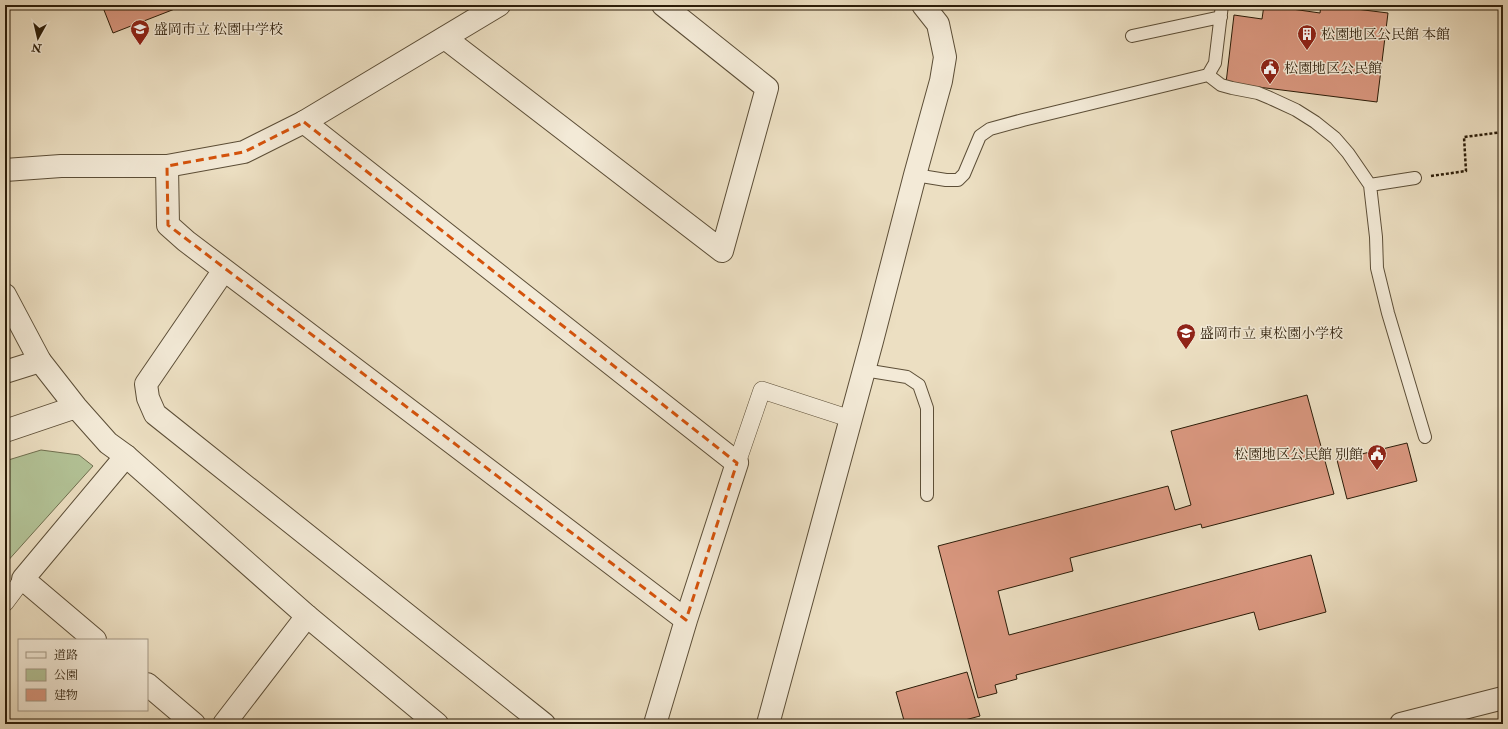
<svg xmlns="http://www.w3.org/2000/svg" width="1508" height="729" font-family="'IM FELL Double Pica','Noto Serif JP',serif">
<rect width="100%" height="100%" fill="#ecdfc2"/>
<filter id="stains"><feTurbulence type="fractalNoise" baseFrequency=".005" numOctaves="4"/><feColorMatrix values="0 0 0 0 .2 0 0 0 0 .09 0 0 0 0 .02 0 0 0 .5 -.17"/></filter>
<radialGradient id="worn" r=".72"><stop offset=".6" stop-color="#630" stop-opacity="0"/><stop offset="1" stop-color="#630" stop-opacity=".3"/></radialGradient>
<!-- green -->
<path fill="#b3c397" stroke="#707050" d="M 41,450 L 79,455 L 93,466 L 5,564 L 5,461 Z"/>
<!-- building -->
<path fill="#d9977f" stroke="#2c1d09" d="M 102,5 L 185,5 L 113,33 Z
M 1264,5 L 1320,13 L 1321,5 L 1324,5 L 1388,13 L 1377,102 L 1226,83 L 1234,15 L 1262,19 Z
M 1307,395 L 1334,494 L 1202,528 L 1201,524 L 1070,558 L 1073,571 L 998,591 L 1009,635 L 1311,555 L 1326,612 L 1259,630 L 1254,612 L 1016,675 L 1017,679 L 995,685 L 997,693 L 978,698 L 938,546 L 1168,486 L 1175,510 L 1191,505 L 1171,431 Z
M 1407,443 L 1417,481 L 1347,499 L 1337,460 Z
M 967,672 L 980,716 L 950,724 L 905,724 L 896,692 Z"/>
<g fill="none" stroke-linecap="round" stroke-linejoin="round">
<defs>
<path id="service" d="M 1132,36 L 1221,17
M 1208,75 L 1221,85 L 1232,88 L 1258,93 L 1270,98 L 1296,110 L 1315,122 L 1335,138 L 1348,153 L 1370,185 L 1376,237 L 1377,268 L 1388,313 L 1425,437
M 915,175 L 946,180 L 958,180 L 964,174 L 980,136 L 990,129 L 1023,120 L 1208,75 L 1215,63 L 1222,5
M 1370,185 L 1415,178
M 864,370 L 907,377 L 919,385 L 927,408 L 927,495"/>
<path id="pedestrian" d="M 737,463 L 762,390 L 851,419
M 5,603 L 23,579"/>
<path id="minor" d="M 445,38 L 722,251 L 767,88 L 663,5
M 304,122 L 737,463 L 686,620 L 655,724
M 167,166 L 168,225 L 186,241 L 686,620
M 224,270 L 146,384 L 148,398 L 155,414 L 544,724
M 5,372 L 40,361
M 95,640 L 23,579 L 126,456
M 147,684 L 194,724
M 224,724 L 307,616"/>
<path id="tertiary" d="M 5,170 L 61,166 L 167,166 L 244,152 L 304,122 L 499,5
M 5,295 L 40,361 L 76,407 L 108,443 L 126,456 L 307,616 L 437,724
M 5,431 L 76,407
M 768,724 L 872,341 L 915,175 L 941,81 L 945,57 L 938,24 L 923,5
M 1401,724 L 1503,698"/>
</defs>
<!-- service casing -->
<use href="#service" stroke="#5c4e37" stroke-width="14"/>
<!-- pedestrian casing -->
<use href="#pedestrian" stroke="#5c4e37" stroke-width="18"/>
<!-- minor casing -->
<use href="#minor" stroke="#5c4e37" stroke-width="24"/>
<!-- tertiary casing -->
<use href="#tertiary" stroke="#5c4e37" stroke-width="24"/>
<!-- path -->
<path stroke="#2c1d09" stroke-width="2.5" stroke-dasharray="3 2" stroke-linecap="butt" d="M 1431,176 L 1466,171 L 1464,137 L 1503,132"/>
<!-- service -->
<use href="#service" stroke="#f3ead7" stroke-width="12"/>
<!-- pedestrian -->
<use href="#pedestrian" stroke="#f3ead7" stroke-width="17"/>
<!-- minor -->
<use href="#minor" stroke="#f3ead7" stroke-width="22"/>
<!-- tertiary -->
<use href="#tertiary" stroke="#f3ead7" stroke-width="22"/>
</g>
<!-- marked area -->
<path fill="none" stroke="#d5530c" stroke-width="3" stroke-dasharray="8 5" stroke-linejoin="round" d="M 304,122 L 737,463 L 686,620 L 168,225 L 167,166 L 244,152 Z"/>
<!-- icons -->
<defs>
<symbol id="school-pin" viewBox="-11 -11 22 30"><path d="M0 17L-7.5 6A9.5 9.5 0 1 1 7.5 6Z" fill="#8f2418" stroke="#f3ead7"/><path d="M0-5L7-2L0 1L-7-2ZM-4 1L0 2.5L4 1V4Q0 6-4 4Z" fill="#fff"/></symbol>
<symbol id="building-pin" viewBox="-11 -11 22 30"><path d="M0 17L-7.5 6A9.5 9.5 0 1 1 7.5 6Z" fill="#8f2418" stroke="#f3ead7"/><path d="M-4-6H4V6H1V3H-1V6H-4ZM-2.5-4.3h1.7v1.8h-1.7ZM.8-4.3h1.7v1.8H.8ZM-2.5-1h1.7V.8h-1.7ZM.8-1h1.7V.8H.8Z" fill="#fff"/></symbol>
<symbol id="civic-pin" viewBox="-11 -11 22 30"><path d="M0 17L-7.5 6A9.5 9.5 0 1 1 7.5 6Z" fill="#8f2418" stroke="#f3ead7"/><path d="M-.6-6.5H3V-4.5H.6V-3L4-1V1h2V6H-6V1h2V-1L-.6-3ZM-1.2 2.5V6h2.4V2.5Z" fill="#fff"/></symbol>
</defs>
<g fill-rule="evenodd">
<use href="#school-pin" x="129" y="18" width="22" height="30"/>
<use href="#building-pin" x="1296" y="23" width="22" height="30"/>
<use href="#civic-pin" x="1259" y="57" width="22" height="30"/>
<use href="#school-pin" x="1175" y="322" width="22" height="30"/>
<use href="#civic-pin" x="1366" y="443" width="22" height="30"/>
</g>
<g text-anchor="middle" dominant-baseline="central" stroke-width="3" stroke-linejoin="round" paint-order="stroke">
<!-- poi labels -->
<g font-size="14" fill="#2c1d09" stroke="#f3ead7" text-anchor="start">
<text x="154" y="29">盛岡市立 松園中学校</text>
<text x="1321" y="34">松園地区公民館 本館</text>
<text x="1284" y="68">松園地区公民館</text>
<text x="1200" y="333">盛岡市立 東松園小学校</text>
<text x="1363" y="454" text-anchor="end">松園地区公民館 別館</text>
</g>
</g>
<!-- margin -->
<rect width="1508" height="729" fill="none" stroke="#ecdfc2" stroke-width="20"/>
<rect x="6" y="6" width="1496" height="717" fill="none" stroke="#2c1d09" stroke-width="2"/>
<rect x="10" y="10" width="1488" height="709" fill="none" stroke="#2c1d09"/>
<!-- legend -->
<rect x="18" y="639" width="130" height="72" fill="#f3ead7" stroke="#a39885"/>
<rect x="26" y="652" width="20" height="6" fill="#f3ead7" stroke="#a39885"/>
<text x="54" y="659" font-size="12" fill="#2c1d09">道路</text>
<rect x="26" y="669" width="20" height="12" fill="#b3c397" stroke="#a39885"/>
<text x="54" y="679" font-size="12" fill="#2c1d09">公園</text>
<rect x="26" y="689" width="20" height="12" fill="#d9977f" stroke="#a39885"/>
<text x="54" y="699" font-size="12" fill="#2c1d09">建物</text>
<!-- north arrow -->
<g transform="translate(38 38) rotate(188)" stroke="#f3ead7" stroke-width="3" paint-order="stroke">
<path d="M0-3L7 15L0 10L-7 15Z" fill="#2c1d09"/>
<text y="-6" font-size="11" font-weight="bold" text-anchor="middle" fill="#2c1d09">N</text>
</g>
<rect width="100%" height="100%" filter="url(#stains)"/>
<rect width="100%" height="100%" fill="url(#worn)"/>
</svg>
